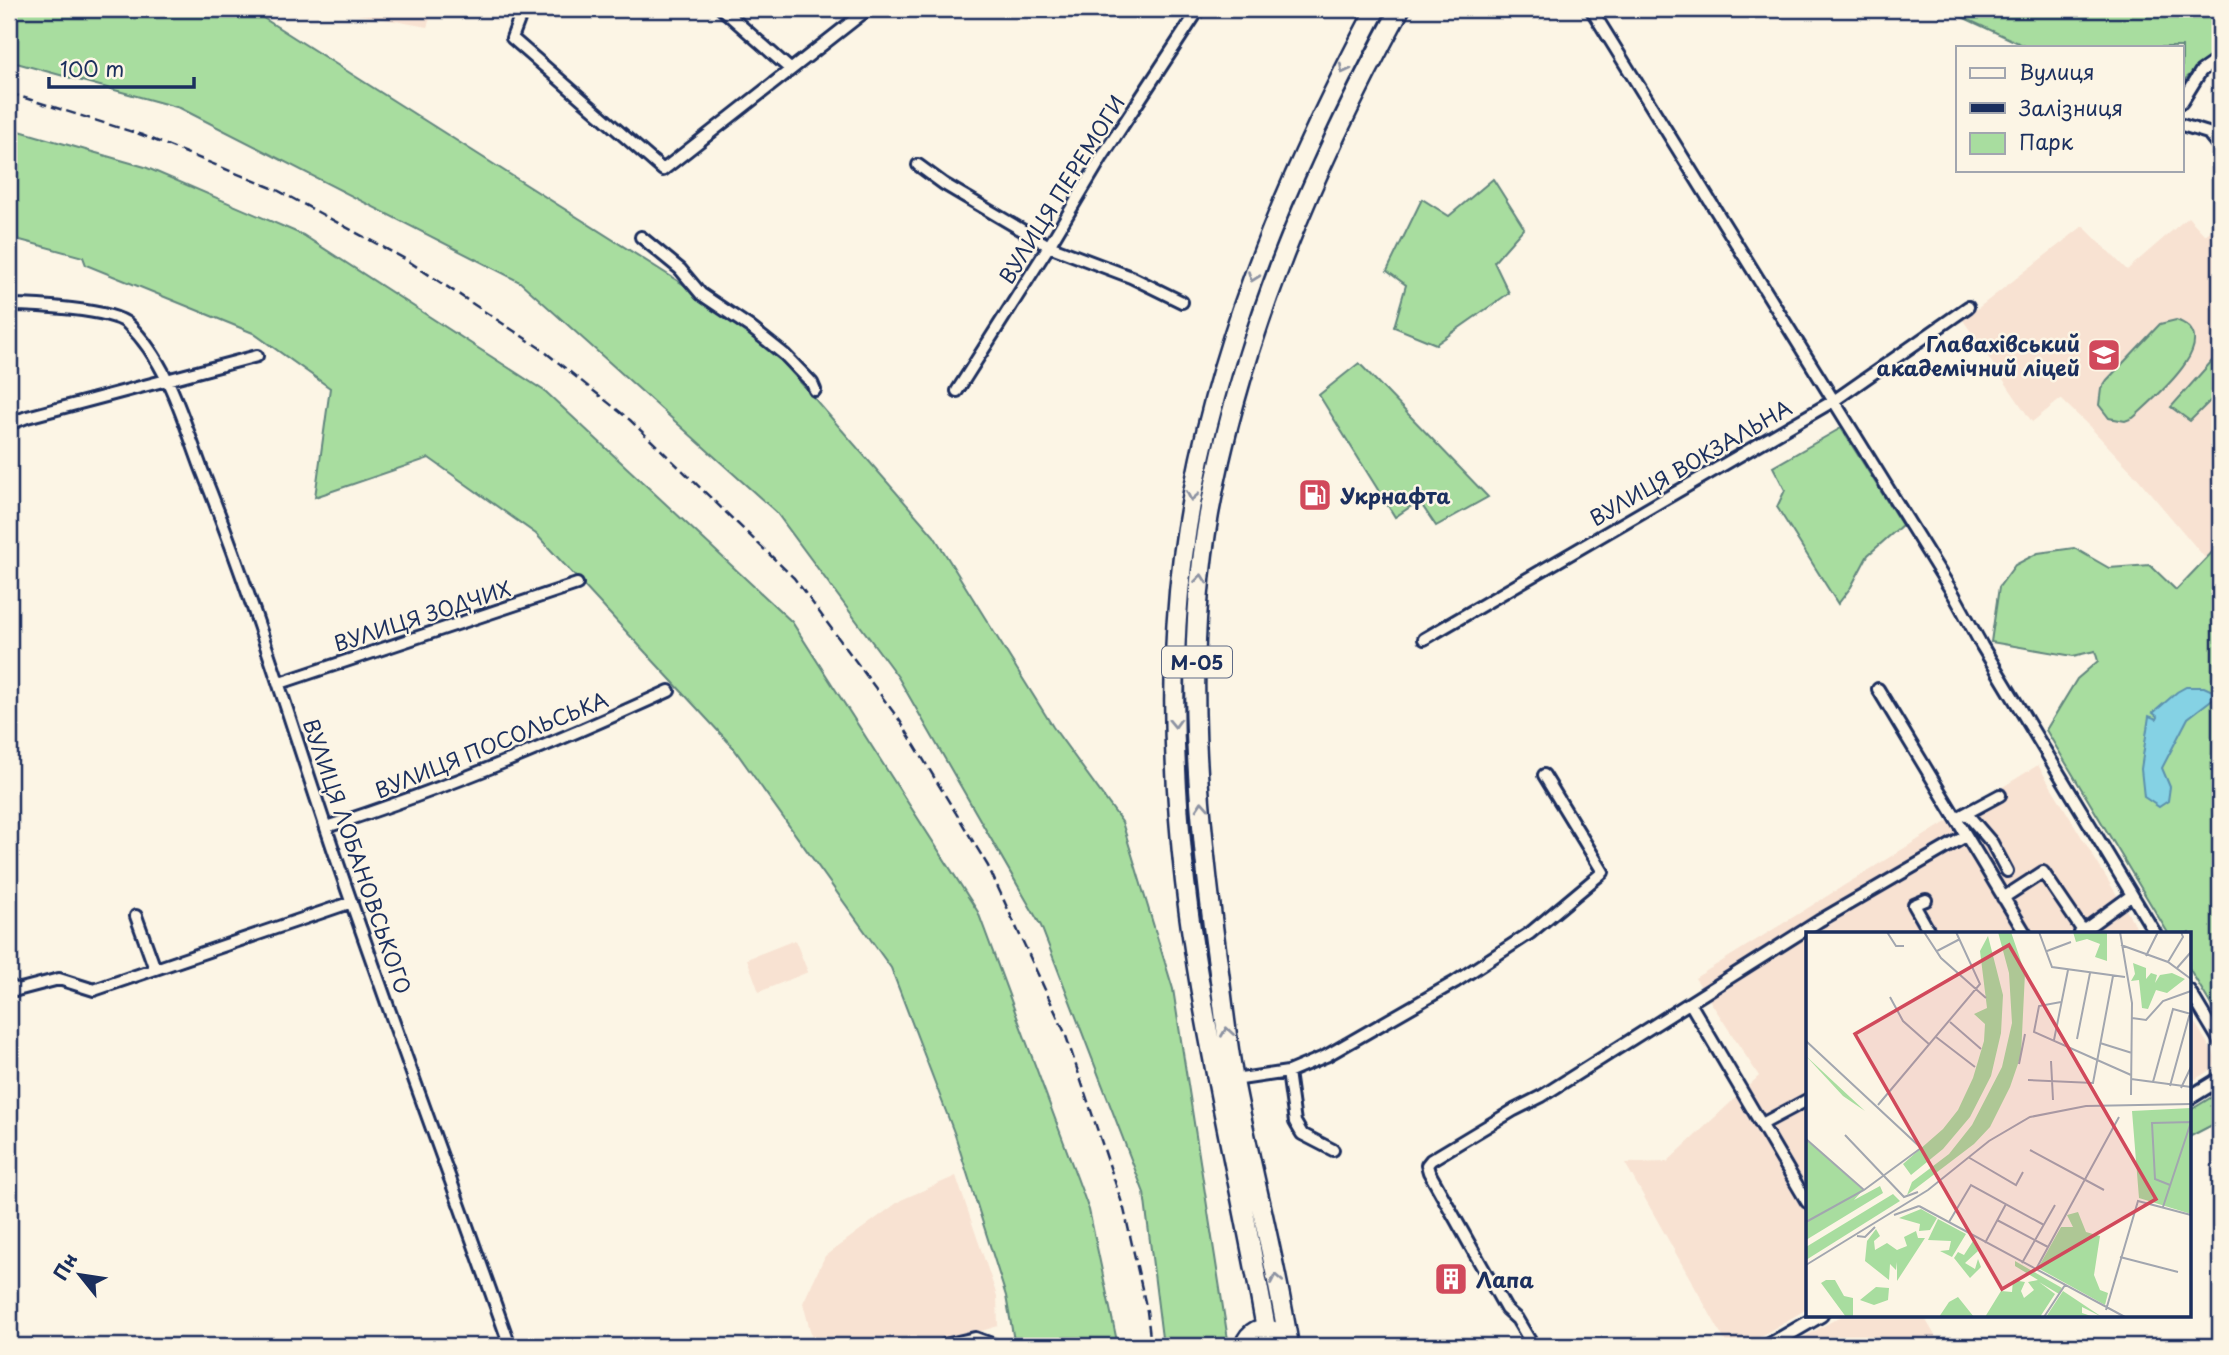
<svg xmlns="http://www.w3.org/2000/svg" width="2229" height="1355" font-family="'Playpen Sans',sans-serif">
<rect width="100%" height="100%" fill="#fcf5e5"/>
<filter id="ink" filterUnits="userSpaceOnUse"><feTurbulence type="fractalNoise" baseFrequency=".0143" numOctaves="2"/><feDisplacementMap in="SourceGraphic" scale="14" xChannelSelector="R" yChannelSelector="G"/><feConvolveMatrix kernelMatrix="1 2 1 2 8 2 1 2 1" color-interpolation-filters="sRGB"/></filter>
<g filter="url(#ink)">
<!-- built -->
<path fill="#f8e2d2" d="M 331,9 L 433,9 L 427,27 Z
M 2188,217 L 2205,235 L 2220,224 L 2220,544 L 2206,559 L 2135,475 L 2090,427 L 2061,399 L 2032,422 L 1963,320 L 2083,226 L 2127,270 Z
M 2038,765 L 2140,933 L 1807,933 L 1807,1309 L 1744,1346 L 1728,1346 L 1625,1163 L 1667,1162 L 1759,1076 L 1695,978 Z
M 795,940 L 808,972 L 759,992 L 747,959 Z
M 2189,1013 L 2220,1064 L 2189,1083 Z
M 956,1176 L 997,1296 L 998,1326 L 932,1346 L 814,1346 L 803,1303 L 825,1256 L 901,1200 Z
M 1843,1315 L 1923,1315 L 1941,1346 L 1788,1346 Z"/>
<!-- green -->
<path fill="#a8dd9f" stroke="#62867e" stroke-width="2" d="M 9,9 L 249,9 L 689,288 L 768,345 L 934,536 L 1053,727 L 1122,822 L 1173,989 L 1229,1346 L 1163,1346 L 1144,1193 L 1041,926 L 898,677 L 776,512 L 520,282 L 180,108 L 9,61 Z
M 1945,9 L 2220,9 L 2220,48 L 2182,82 L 2182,47 L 2027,47 Z
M 9,128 L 145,167 L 303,235 L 546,392 L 792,622 L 978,912 L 1089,1210 L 1118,1346 L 1015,1346 L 1006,1296 L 955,1135 L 891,968 L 732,746 L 536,534 L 429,458 L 315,497 L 330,388 L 253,333 L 86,265 L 83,257 L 9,237 Z
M 1493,179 L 1524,228 L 1494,262 L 1509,293 L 1436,344 L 1394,327 L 1406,285 L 1387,271 L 1422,199 L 1449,216 Z
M 2176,320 C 2229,338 2151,401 2133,418 L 2125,421 L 2109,418 L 2099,405 L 2101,389 L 2107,380 L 2160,324 Z
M 2220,352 L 2220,391 L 2190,421 L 2171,407 Z
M 1359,363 L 1488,497 L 1436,526 L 1419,501 L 1395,517 L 1319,395 Z
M 1841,428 L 1902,525 L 1868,555 L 1851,587 L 1838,604 L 1777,507 L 1785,490 L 1773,467 Z
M 2220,544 L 2220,1020 L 2189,968 L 2189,933 L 2168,933 L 2046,730 L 2077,679 L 2098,661 L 2095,651 L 2073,656 L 1991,642 L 1999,587 L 2015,565 L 2038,553 L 2074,548 L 2109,568 L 2150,565 L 2176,590 Z
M 2220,1092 L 2220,1126 L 2216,1123 L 2189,1137 L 2189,1111 Z"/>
<!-- water -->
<path fill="#85d2e4" stroke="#5b91ae" stroke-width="2" d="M 2186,687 L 2204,687 L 2219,694 L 2188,718 L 2162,768 L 2170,787 L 2168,801 L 2159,807 L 2144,797 L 2141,769 L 2149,716 L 2157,719 L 2158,717 L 2153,713 L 2177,692 Z"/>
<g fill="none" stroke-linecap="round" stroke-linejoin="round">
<defs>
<path id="minor" d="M 523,9 L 512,38 L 663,170 L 868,9
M 722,9 L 790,69
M 1591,9 L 1954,595 L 1982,646 L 2155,933
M 2182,102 L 2201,71 L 2220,58
M 2182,125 L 2208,133 L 2220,148
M 918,165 L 944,184 L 1049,246 L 1131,277 L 1182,302
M 641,237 L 680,269 L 701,294 L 750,327 L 785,355 L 812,383 L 815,390
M 9,305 C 32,305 113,309 128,324 C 168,362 183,420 202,470 C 249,587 286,708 326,828 C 384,1001 449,1173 510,1346
M 957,391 L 1049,246 L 1102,157 L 1199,9
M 9,424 L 27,417 L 257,356
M 1424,639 L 1835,400 L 1968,307
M 280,683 L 577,584
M 1878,689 L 2025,933
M 1967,814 L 1992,843 L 2007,871
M 1961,816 L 2000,795
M 326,827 C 443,790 557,742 669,691
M 2003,898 L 2043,872 L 2083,931
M 1926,900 L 1914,905 L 1930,933
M 136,916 L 155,969
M 2080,933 L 2132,895
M 9,985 L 17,990 L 59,979 L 94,990 L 352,902
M 2189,990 L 2220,1042
M 1690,1003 L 1807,1202
M 1288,1072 L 1295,1122 L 1302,1134 L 1333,1150
M 1234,1080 L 1288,1072 L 1326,1056 L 1455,982 L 1530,933 L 1603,872 L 1544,775
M 1762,1124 L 1807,1100
M 1533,1346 L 1517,1319 L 1506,1309 L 1429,1172 L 1427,1165 L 1431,1160 L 1514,1110 L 1542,1096 L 1819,921 L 1966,836"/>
<path id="tertiary" d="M 2189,1098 L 2220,1079
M 945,1346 L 975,1339 L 994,1346
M 1768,1346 L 1821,1315"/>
<path id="trunk" d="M 1244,1346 C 1249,1332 1261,1324 1275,1332
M 1269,1346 C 1243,1191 1203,1038 1185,882 C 1173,774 1169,663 1183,556 C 1208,361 1285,180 1376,9
M 1289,1346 C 1275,1257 1251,1170 1234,1081 C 1227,1042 1223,1003 1218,964 C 1198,818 1183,660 1209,514 C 1241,336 1314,167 1400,9"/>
</defs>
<!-- minor casing -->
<use href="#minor" stroke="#1b2f5e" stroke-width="16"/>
<!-- tertiary casing -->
<use href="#tertiary" stroke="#1b2f5e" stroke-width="18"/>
<!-- trunk casing -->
<use href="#trunk" stroke="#1b2f5e" stroke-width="23"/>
<!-- minor -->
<use href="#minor" stroke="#fcf5e5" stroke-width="10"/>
<!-- tertiary -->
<use href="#tertiary" stroke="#fcf5e5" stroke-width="12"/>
<!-- trunk -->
<use href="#trunk" stroke="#fcf5e5" stroke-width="18"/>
<!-- rail -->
<path stroke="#1b2f5e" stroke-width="2.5" stroke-dasharray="10 5" stroke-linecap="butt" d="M 9,93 L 142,135 L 277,190 L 405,259 L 540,348 L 630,420 L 794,578 L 900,721 L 988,866 L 1065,1033 L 1124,1209 L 1147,1311 L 1151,1346"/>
</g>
<!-- one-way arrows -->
<defs><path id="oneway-chevron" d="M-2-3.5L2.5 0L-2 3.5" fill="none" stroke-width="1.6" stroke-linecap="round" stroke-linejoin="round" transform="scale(1.75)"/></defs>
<g stroke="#8c92a2">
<use href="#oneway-chevron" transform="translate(1344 69) rotate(118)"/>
<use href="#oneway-chevron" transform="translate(1253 277) rotate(110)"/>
<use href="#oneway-chevron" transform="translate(1192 496) rotate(101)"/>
<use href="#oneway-chevron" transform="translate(1201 579) rotate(-84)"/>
<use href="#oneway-chevron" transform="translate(1175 723) rotate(88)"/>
<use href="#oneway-chevron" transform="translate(1202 806) rotate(-94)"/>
<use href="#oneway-chevron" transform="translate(1227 1032) rotate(-98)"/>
<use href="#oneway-chevron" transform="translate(1276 1279) rotate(-101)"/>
</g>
</g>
<!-- icons -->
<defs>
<symbol id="school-square" viewBox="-11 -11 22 22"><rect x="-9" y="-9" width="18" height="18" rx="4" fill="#d1495b" stroke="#fcf5e5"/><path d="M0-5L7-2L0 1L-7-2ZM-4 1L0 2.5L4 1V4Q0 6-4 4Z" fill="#fff"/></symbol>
<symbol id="fuel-square" viewBox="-11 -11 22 22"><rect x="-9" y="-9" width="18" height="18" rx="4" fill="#d1495b" stroke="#fcf5e5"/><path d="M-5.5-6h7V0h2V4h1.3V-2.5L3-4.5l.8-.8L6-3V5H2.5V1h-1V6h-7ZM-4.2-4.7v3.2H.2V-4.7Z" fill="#fff"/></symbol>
<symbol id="building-square" viewBox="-11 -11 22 22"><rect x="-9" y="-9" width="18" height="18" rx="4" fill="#d1495b" stroke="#fcf5e5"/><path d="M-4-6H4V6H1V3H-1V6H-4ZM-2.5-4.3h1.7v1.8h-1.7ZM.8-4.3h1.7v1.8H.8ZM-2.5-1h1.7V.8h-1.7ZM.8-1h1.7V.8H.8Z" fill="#fff"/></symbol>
</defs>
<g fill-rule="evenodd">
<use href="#school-square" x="2085" y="336" width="38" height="38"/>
<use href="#fuel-square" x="1296" y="476" width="38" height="38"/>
<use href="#building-square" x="1432" y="1260" width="38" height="38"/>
</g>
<g text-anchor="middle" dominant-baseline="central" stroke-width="5" stroke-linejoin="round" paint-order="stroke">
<!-- shield labels -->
<rect fill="#fcf5e5" stroke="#5e6a86" stroke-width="2" x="1162" y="646.5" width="70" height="31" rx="5"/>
<g font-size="19" font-weight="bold" fill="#1b2f5e">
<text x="1197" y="662">М-05</text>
</g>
<!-- street labels -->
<g font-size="21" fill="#1b2f5e" stroke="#fcf5e5">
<text transform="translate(1061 189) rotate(-58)">ВУЛИЦЯ ПЕРЕМОГИ</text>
<text transform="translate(1690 462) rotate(-30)">ВУЛИЦЯ ВОКЗАЛЬНА</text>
<text transform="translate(422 615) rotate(-18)">ВУЛИЦЯ ЗОДЧИХ</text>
<text transform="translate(491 744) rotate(-22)">ВУЛИЦЯ ПОСОЛЬСЬКА</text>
<text transform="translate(358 856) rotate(71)">ВУЛИЦЯ ЛОБАНОВСЬКОГО</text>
</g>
<!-- poi labels -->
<g font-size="21" font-weight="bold" fill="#1b2f5e" stroke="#fcf5e5" text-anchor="start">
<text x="2080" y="343" text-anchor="end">Главахівський<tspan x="2080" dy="24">академічний ліцей</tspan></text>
<text x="1340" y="495">Укрнафта</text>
<text x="1476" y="1279">Лапа</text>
</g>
</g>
<!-- overview -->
<g transform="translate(1806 932)">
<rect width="385" height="385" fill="#fcf5e5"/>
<path d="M 192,0 L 205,0 L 219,41 L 215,123 L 204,155 L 184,195 L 168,212 L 101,263 L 106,250 L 143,222 L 166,193 L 196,135 L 206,91 L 203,41 ZM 267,0 L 301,0 L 301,29 L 289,25 L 294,12 L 281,7 L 270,10 ZM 182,4 L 197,63 L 195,101 L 185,144 L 164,185 L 137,217 L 105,243 L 97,232 L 137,197 L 152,178 L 167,146 L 178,109 L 179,92 L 168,82 L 181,76 L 174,19 ZM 327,31 L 340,36 L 340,47 L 345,41 L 351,43 L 349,51 L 354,43 L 366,41 L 379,47 L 361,61 L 350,58 L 342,77 L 336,76 L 333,48 L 325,49 L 329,42 ZM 0,124 L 59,179 L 37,164 ZM 385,176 L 385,282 L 333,266 L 326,179 ZM 0,207 L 57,258 L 48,268 L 74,254 L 77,261 L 0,308 ZM 87,262 L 94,269 L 0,328 L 0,315 ZM 115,277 L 131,286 L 124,298 L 113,299 L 114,292 L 93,286 ZM 272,280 L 280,300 L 294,304 L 288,343 L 294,358 L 302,361 L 299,373 L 232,336 L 255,295 L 267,295 L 261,283 ZM 132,287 L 160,302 L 146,325 L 134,319 L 143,318 L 145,309 L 122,308 ZM 70,297 L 74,304 L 68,309 L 69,318 L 81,311 L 91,318 L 101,314 L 98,305 L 110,299 L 112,306 L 119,306 L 91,349 L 91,330 L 90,338 L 84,332 L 83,348 L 59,329 L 61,309 ZM 167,309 L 172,319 L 159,331 L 169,337 L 172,327 L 175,335 L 164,346 L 148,326 L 152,320 L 158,323 ZM 209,329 L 256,356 L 253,362 L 233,350 L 249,362 L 234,385 L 179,385 L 195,359 L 206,360 L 207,348 L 219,350 L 215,359 L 218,366 L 228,358 L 222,350 L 232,348 L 209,334 ZM 20,348 L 29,348 L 38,364 L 47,366 L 47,385 L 40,385 L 15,351 ZM 70,355 L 83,356 L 82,368 L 68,373 L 54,368 ZM 257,359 L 296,385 L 276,375 L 276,381 L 288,385 L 240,385 ZM 152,365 L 168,385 L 133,385 L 143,370 Z" fill="#a8dd9f"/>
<path fill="none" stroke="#a2a6af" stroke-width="2" d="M 81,0 L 90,14 L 98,14M 118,0 L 135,26 L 180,66M 233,0 L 246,35 L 319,45M 314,0 L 326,71 L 325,163M 315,13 L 362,30 L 385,47M 131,19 L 154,7M 241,19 L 265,10M 340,24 L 352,0M 362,30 L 377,5 L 375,0M 371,36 L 385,20M 84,65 L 97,89 L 124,113M 255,70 L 233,74 L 228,100 L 325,143M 326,86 L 340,88 L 357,69 L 385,59M 144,90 L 175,117M 130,105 L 169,135M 271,107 L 284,41M 248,108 L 262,38M 0,109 L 115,216 L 58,258 L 0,290M 294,111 L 326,121M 245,129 L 247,168M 213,132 L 219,102M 325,147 L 385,155M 222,148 L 287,151 L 307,44M 347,150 L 367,77 L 385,82M 364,154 L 384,81M 375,156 L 385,135M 72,173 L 174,52 L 150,0M 39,203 L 98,265 L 112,260M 0,207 L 58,258M 224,218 L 298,258M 162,225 L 210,253 L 217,240M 113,274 L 319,385M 357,275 L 385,190 L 346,191 L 349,247 L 364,253M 88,283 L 113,274M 191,288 L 242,315M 143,290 L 165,253 L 238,293M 51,304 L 59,305 L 69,295M 179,311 L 200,272M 314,325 L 372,340M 216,331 L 249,273M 0,333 L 122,258 L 183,209 L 224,185 L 280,174 L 385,172M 229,339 L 313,185M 300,378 L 332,269 L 385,283M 238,385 L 259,353"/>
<path fill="#d1495b" fill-opacity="0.15" stroke="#d1495b" stroke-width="3.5" d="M 203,13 L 350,267 L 196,357 L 49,102 Z"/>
<rect width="385" height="385" fill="none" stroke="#1b2f5e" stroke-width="3.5"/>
</g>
<!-- margin -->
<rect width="2229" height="1355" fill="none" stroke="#fcf5e5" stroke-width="35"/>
<rect x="18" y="18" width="2194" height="1320" fill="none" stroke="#1b2f5e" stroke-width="2.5" filter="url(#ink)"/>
<!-- legend -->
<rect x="1956" y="46" width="228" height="126" fill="#fcf5e5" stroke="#a2a6af" stroke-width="2"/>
<rect x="1970" y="68" width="35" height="10" fill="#fcf5e5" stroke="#a2a6af" stroke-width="2"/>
<text x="2019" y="80" font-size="21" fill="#1b2f5e">Вулиця</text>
<rect x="1970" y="103" width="35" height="10" fill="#1b2f5e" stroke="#a2a6af" stroke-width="2"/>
<text x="2019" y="116" font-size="21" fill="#1b2f5e">Залізниця</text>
<rect x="1970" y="133" width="35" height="21" fill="#a8dd9f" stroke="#a2a6af" stroke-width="2"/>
<text x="2019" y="150" font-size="21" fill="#1b2f5e">Парк</text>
<!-- north arrow -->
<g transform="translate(80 1275) rotate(300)" stroke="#fcf5e5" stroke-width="5" paint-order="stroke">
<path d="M0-5L12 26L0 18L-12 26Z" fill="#1b2f5e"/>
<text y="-10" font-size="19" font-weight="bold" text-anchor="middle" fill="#1b2f5e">Пн</text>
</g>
<!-- scale -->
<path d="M49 77v10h145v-10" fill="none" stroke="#1b2f5e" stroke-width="3.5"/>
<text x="60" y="77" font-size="21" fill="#1b2f5e" stroke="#fcf5e5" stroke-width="5" paint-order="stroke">100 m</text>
</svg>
